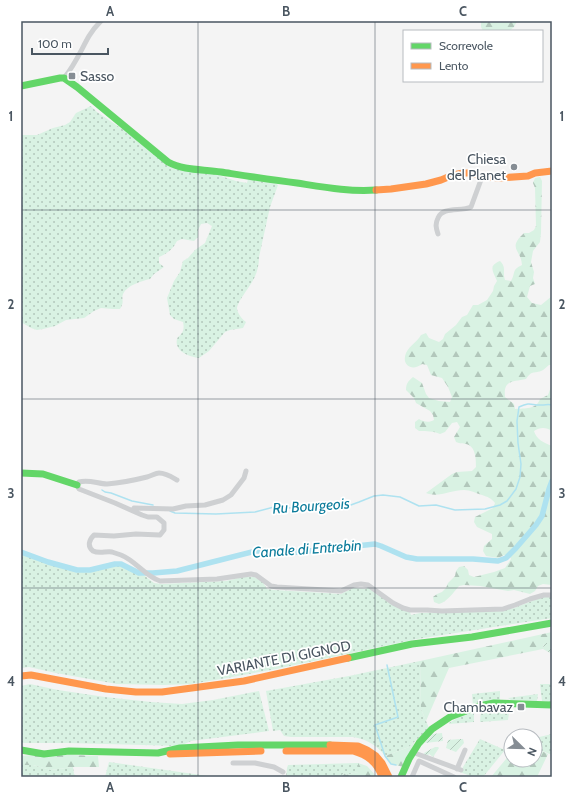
<svg xmlns="http://www.w3.org/2000/svg" width="573" height="798" font-family="Cabin,sans-serif">
<defs>
<pattern id="grass-dots" width="8" height="8" patternUnits="userSpaceOnUse"><rect width="8" height="8" fill="#d9f2e3"/><path d="M2 2h.1M6 6h.1" fill="none" stroke="#b2c7bb" stroke-width="1.8" stroke-linecap="round"/></pattern>
<pattern id="forest-firs" width="22" height="20" patternUnits="userSpaceOnUse"><rect width="22" height="20" fill="#d9f2e3"/><path d="M5 1l3.5 6h-7zM16 11l3.5 6h-7z" fill="#b2c7bb"/></pattern>
<pattern id="garden-furrows" width="10" height="10" patternUnits="userSpaceOnUse"><rect width="10" height="10" fill="#d9f2e3"/><path d="M-1 1l2-2M0 10L10 0M9 11l2-2" fill="none" stroke="#b2c7bb"/></pattern>
</defs>
<rect width="100%" height="100%" fill="#f4f4f4"/>
<!-- grass -->
<path fill="url(#grass-dots)" d="M 91,106 L 97,112 L 128,133 L 170,167 L 218,175 L 236,181 L 247,183 L 248,179 L 275,183 L 278,185 L 270,207 L 259,257 C 259,266 257,274 252,282 C 249,288 237,302 237,309 C 238,314 242,319 246,322 L 243,328 L 230,330 L 225,332 L 209,351 L 199,358 C 190,357 174,352 177,339 C 179,335 178,338 181,334 C 184,331 184,326 183,322 L 174,319 L 170,315 L 167,298 L 174,281 L 180,272 L 183,261 L 188,258 L 195,250 L 205,243 L 212,226 L 207,223 L 201,224 L 198,230 L 198,237 L 194,241 L 182,239 L 177,241 C 173,249 167,254 159,257 L 159,263 L 164,267 L 154,274 L 150,279 C 142,281 127,285 123,294 C 121,300 125,301 120,309 L 113,309 L 101,308 L 94,311 L 84,318 L 66,320 L 55,326 L 43,329 L 37,330 L 31,328 L 21,322 L 21,135 L 37,135 L 53,128 L 65,125 L 70,122 L 76,113 Z
M 21,554 L 26,555 L 38,560 L 74,571 L 84,571 L 93,570 L 117,565 L 122,566 L 137,574 L 145,576 L 154,583 L 162,584 L 226,581 L 243,577 L 254,577 L 262,581 L 267,589 L 275,590 L 341,594 L 353,588 L 366,589 L 368,587 L 410,612 L 411,615 L 420,613 L 502,610 L 514,608 L 545,596 L 552,597 L 552,618 L 417,639 L 276,669 L 221,679 L 191,684 L 164,685 L 117,684 L 56,673 L 29,667 L 21,668 Z
M 420,661 L 421,709 L 429,728 L 409,747 L 385,756 C 377,745 366,739 353,737 L 291,737 L 284,736 L 280,730 L 273,731 L 266,691 L 349,676 Z
M 551,682 L 552,682 L 552,702 L 542,701 L 540,684 L 550,684 Z
M 30,684 L 58,690 L 105,697 L 151,702 L 182,704 L 213,700 L 259,691 L 269,731 L 191,741 L 180,746 L 68,743 L 24,743 L 21,742 L 21,686 Z
M 500,691 L 500,700 L 473,706 L 472,694 Z
M 538,694 L 537,701 L 511,700 L 508,698 Z
M 494,706 L 510,706 L 508,720 L 480,722 L 481,709 Z
M 474,711 L 474,722 L 449,724 L 449,723 L 459,717 Z
M 552,734 L 552,755 L 535,748 L 535,738 Z
M 480,739 L 505,750 L 483,777 L 473,777 L 460,772 Z
M 109,762 L 208,776 L 208,777 L 105,777 Z
M 358,763 L 358,772 L 346,775 L 344,773 L 340,777 L 286,777 L 287,768 L 288,765 Z
M 21,765 L 33,765 L 51,770 L 73,767 L 74,774 L 77,777 L 21,777 Z"/>
<!-- forest -->
<path fill="url(#forest-firs)" d="M 481,21 L 517,21 L 514,27 L 509,31 L 483,31 L 481,27 Z
M 540,177 L 542,181 L 541,233 L 540,242 L 533,251 L 531,262 L 534,272 L 533,278 L 535,284 L 530,286 L 527,297 L 532,303 L 541,305 L 552,296 L 552,365 L 549,365 C 546,367 544,370 541,371 C 533,374 532,370 526,379 C 514,382 503,379 505,397 L 514,404 L 515,409 C 525,408 536,410 540,399 L 548,395 L 552,384 L 552,431 C 546,427 540,427 534,431 C 536,439 544,443 552,446 L 552,585 L 543,584 L 538,586 L 535,591 L 530,594 L 514,590 L 508,591 L 480,586 L 464,585 L 459,586 C 453,593 448,601 439,604 L 434,602 L 433,597 L 437,594 L 442,592 L 446,588 L 448,583 L 455,576 L 456,571 L 459,567 L 464,566 L 468,570 L 469,575 L 474,577 L 494,572 L 505,568 L 511,559 L 509,555 L 504,555 L 498,558 L 486,556 L 483,551 L 484,546 L 492,539 L 492,534 L 477,527 L 474,522 L 475,517 L 493,508 L 495,503 C 491,498 488,497 482,495 C 476,493 470,490 464,490 C 451,490 438,498 426,493 L 452,474 L 457,472 L 472,471 L 476,467 C 476,460 476,446 466,444 C 463,443 460,444 456,442 L 454,437 L 460,427 L 457,422 L 452,423 L 445,432 L 440,434 C 433,431 427,431 419,431 L 415,428 L 415,422 L 419,419 C 424,422 429,423 434,420 L 433,415 L 430,411 L 416,403 L 414,398 L 406,390 C 406,384 408,381 413,377 L 422,383 L 426,394 L 429,398 L 439,401 L 450,402 L 452,397 L 448,387 L 442,378 L 431,375 L 427,365 L 422,364 C 412,372 401,365 406,353 C 410,345 417,342 421,335 L 426,333 L 429,338 L 439,342 L 443,339 L 445,334 L 456,325 L 462,317 L 467,315 L 473,305 L 478,305 L 487,300 L 493,291 L 494,286 L 497,281 C 494,273 487,266 500,261 C 507,268 502,271 505,280 L 511,281 C 516,273 511,270 522,265 C 521,249 507,249 524,233 L 529,233 L 534,230 L 536,226 L 535,188 L 533,183 L 535,178 Z
M 552,632 L 552,643 L 544,643 L 543,649 L 449,668 L 426,721 L 421,709 L 420,661 Z
M 415,741 L 404,767 L 391,764 L 385,756 L 409,747 Z
M 535,748 L 548,754 L 537,777 L 491,777 L 511,753 L 511,760 L 535,760 Z
M 46,754 L 98,756 L 99,767 L 73,767 L 51,770 L 33,765 L 21,765 L 21,756 Z
M 358,763 L 367,766 L 377,777 L 340,777 L 344,773 L 346,775 L 358,772 Z"/>
<!-- garden -->
<path fill="url(#garden-furrows)" d="M 544,643 L 552,643 L 552,654 L 543,649 Z
M 442,733 L 443,741 L 425,743 L 433,734 Z
M 459,739 L 463,739 L 464,743 L 456,752 L 446,748 L 448,740 Z
M 435,747 L 438,747 L 439,748 L 433,757 L 429,754 L 427,757 L 425,756 L 424,753 Z"/>
<g fill="none" stroke-linecap="round" stroke-linejoin="round">
<!-- stream -->
<path stroke="#aee2f0" stroke-width="1.5" d="M 102,490 L 105,492 L 111,493 L 132,501 L 153,505
M 170,511 L 175,513 L 216,514 L 255,512 L 274,507 L 309,509 L 348,506 L 359,502 L 374,496 L 383,495 L 400,497 L 419,506 L 436,505 L 455,510 L 485,509 L 500,505 L 507,501 L 516,489 L 520,477 L 521,464 L 518,443 L 517,421 L 519,407 C 532,401 531,406 542,405 C 546,405 548,404 552,405
M 387,665 L 398,717 L 375,725 L 385,756 L 391,764 L 396,765"/>
<!-- canal -->
<path stroke="#aee2f0" stroke-width="5.5" d="M 21,552 L 48,562 L 77,570 L 90,570 L 115,564 L 121,564 L 139,573 L 153,573 L 177,571 L 256,551 L 265,551 L 280,554 L 375,544 L 381,546 L 406,557 L 417,559 L 473,559 L 498,561 L 506,558 L 516,548 L 536,525 L 542,516 L 549,489 L 552,481"/>
<!-- street -->
<path stroke="#ced0d2" stroke-width="5" d="M 64,78 C 75,65 81,50 89,36 C 92,31 96,26 101,21
M 438,234 C 436,228 435,224 438,218 C 443,206 461,212 471,207 L 482,177
M 177,480 C 172,477 166,473 159,473 C 156,473 151,476 147,477 C 135,480 120,483 107,484 C 98,484 89,479 79,482 L 77,485 L 79,489 L 115,503 L 142,515 L 148,517 L 157,517 L 164,523 L 164,530 L 160,535 L 136,534 L 114,536 L 94,535 C 89,540 87,546 93,551 C 99,554 106,551 112,552 C 115,553 118,554 121,555 C 136,561 145,576 160,581 L 217,579 L 251,574 L 256,575 L 271,586 L 277,587 L 341,591 L 354,585 L 361,584 L 368,585 L 393,603 L 403,608 L 410,610 L 427,610 L 442,611 L 503,609 L 515,605 L 530,599 L 544,595 L 552,595
M 133,510 L 134,508 L 173,509 L 186,506 L 205,505 L 223,500 L 231,495 L 244,478 L 246,471
M 412,752 L 461,770
M 233,763 L 255,763 L 274,767 L 283,772
M 457,769 L 465,750
M 412,777 L 419,761 L 454,777"/>
<!-- fast -->
<path stroke="#63d668" stroke-width="7" d="M 21,86 L 60,78 L 64,78 L 77,87 L 168,162 C 184,171 204,169 221,172 C 247,176 272,180 297,183 C 323,187 350,192 376,190
M 21,473 L 43,474 L 77,485
M 348,658 L 412,644 L 472,637 L 552,623
M 21,750 L 44,754 L 69,751 L 158,753 L 180,748 L 238,745 L 330,745
M 401,777 L 409,759 L 419,743 L 432,729 L 450,717 L 479,706 L 494,703 L 552,705"/>
<!-- slow -->
<path stroke="#ff974d" stroke-width="7" d="M 376,190 L 391,189 L 426,184 L 441,180 L 453,175 L 463,173 L 471,173 L 480,176 L 499,178 L 528,176 L 535,173 L 552,171
M 21,676 L 31,675 L 106,689 L 136,692 L 162,692 L 244,681 L 348,658
M 330,745 L 358,746 L 367,750 L 376,756 L 382,763 L 389,777
M 286,751 L 353,751 C 367,755 377,762 382,777
M 170,754 L 261,751"/>
</g>
<!-- grid -->
<path fill="none" stroke="#4a5661" stroke-width="1" stroke-opacity="0.55" d="M 198,21 L 198,777M 375,21 L 375,777M 21,210 L 552,210M 21,399 L 552,399M 21,588 L 552,588"/>
<!-- markers -->
<g fill="#868d94" stroke="#fff" stroke-width="1.5">
<rect x="68" y="72" width="8" height="8" rx="2"/>
<circle cx="514" cy="167" r="4"/>
<rect x="517" y="703" width="8" height="8" rx="2"/>
</g>
<g text-anchor="middle" dominant-baseline="central" stroke-width="3.5" stroke-linejoin="round" paint-order="stroke">
<!-- poi labels -->
<g font-size="14" fill="#4a5661" stroke="#fff" text-anchor="end">
<text x="80" y="76" text-anchor="start">Sasso</text>
<text x="506" y="159">Chiesa<tspan x="506" dy="16">del Planet</tspan></text>
<text x="513" y="707">Chambavaz</text>
</g>
<!-- street labels -->
<g font-size="14" fill="#4a5661" stroke="#fff">
<text transform="translate(284 658) rotate(-11)">VARIANTE DI GIGNOD</text>
</g>
<!-- water labels -->
<g font-size="15" font-style="italic" fill="#0c7c9b" stroke="#fff">
<text transform="translate(311 506) rotate(-4)">Ru Bourgeois</text>
<text transform="translate(307 549) rotate(-4)">Canale di Entrebin</text>
</g>
</g>
<!-- border -->
<rect width="573" height="798" fill="none" stroke="#ffffff" stroke-width="44"/>
<!-- legend -->
<rect x="403" y="30" width="140" height="52" fill="#ffffff" stroke="#b7bbc0"/>
<rect x="411" y="43" width="20" height="6" fill="#63d668" stroke="#b7bbc0"/>
<text x="439" y="50" font-size="12" fill="#4a5661">Scorrevole</text>
<rect x="411" y="63" width="20" height="6" fill="#ff974d" stroke="#b7bbc0"/>
<text x="439" y="70" font-size="12" fill="#4a5661">Lento</text>
<!-- north arrow -->
<g transform="translate(523 748) rotate(113)"><circle r="19" fill="#ffffff" stroke="#b7bbc0"/>
<path d="M0-3L7 15L0 10L-7 15Z" fill="#868d94"/>
<text y="-6" font-size="11" font-weight="bold" text-anchor="middle" fill="#4a5661">N</text>
</g>
<!-- scale -->
<path d="M32 48v6h76v-6" fill="none" stroke="#4a5661" stroke-width="2"/>
<text x="38" y="48" font-size="12" fill="#4a5661" stroke="#ffffff" stroke-width="3" paint-order="stroke">100 m</text>
<rect x="22" y="22" width="529" height="754" fill="none" stroke="#4a5661" stroke-width="1.5"/>
<g font-size="13" text-anchor="middle" font-weight="bold" fill="#4a5661">
<text x="110" y="16">A</text>
<text x="286" y="16">B</text>
<text x="463" y="16">C</text>
<text x="11" y="121">1</text>
<text x="562" y="121">1</text>
<text x="11" y="309">2</text>
<text x="562" y="309">2</text>
<text x="11" y="498">3</text>
<text x="562" y="498">3</text>
<text x="11" y="686">4</text>
<text x="562" y="686">4</text>
<text x="110" y="792">A</text>
<text x="286" y="792">B</text>
<text x="463" y="792">C</text>
</g>
</svg>
